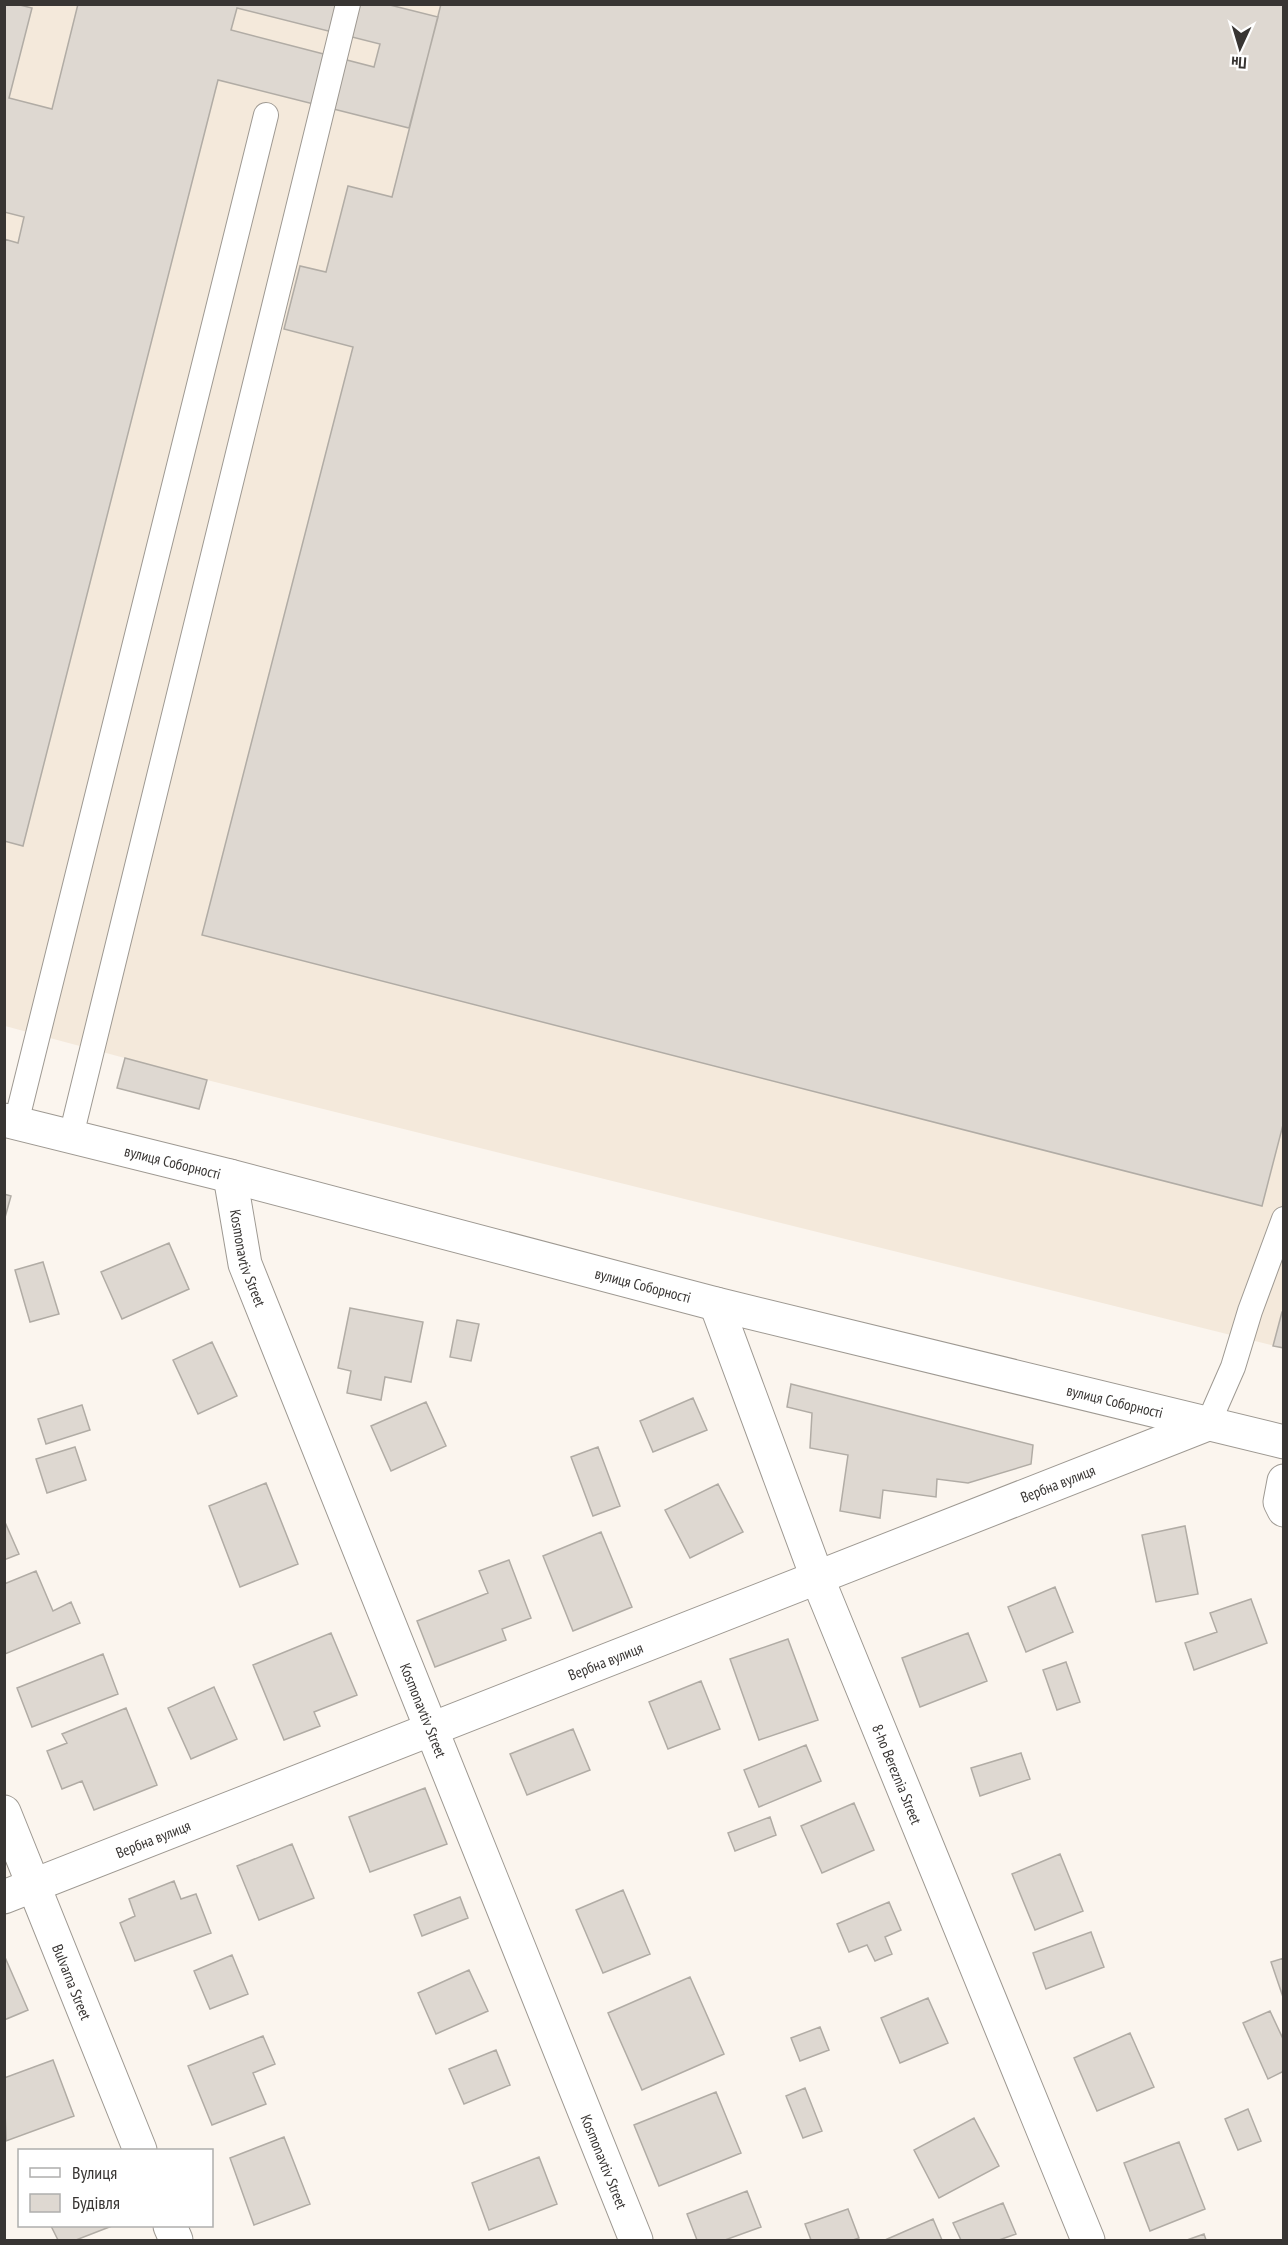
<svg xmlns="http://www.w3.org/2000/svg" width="1288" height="2245" font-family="'PT Sans Narrow',sans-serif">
<rect width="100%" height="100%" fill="#fbf5ee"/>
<!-- built -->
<path fill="#f4e9db" d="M 4,5 L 1283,5 L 1283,1348 L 207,1080 L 5,1026 Z"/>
<!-- building -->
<path fill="#ded8d1" stroke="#b1aca5" stroke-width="1.5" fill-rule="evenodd" d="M 4,4 L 16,4 L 32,8 L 9,98 L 52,109 L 78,4 L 386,4 L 438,17 L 409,128 L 218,80 L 23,846 L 4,841 L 4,239 L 18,243 L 24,217 L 4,212 ZM 237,8 L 380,44 L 374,67 L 231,30 Z
M 441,4 L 1284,4 L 1284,1121 L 1262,1206 L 202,935 L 353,347 L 284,329 L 300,266 L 326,272 L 348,186 L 392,197 Z
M 125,1058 L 207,1080 L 199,1109 L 117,1088 Z
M 4,1194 L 11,1196 L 4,1221 Z
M 169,1243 L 189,1289 L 122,1319 L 101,1272 Z
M 43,1262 L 59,1314 L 30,1322 L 15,1270 Z
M 350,1308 L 423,1322 L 411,1382 L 385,1377 L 381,1400 L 347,1393 L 351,1371 L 338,1368 Z
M 1282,1312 L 1284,1312 L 1284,1348 L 1273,1346 Z
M 457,1320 L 479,1324 L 471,1361 L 450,1357 Z
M 212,1342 L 237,1396 L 198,1414 L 173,1360 Z
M 791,1384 L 1033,1445 L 1031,1464 L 968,1483 L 937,1479 L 936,1497 L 883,1490 L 880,1518 L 840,1511 L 848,1455 L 810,1448 L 812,1413 L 787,1407 Z
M 693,1398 L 707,1430 L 653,1452 L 640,1421 Z
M 426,1402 L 446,1446 L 391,1471 L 371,1426 Z
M 82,1405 L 90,1430 L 46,1444 L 38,1419 Z
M 75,1447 L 86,1480 L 47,1493 L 36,1459 Z
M 598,1447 L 620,1506 L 593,1516 L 571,1457 Z
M 266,1483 L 298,1564 L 240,1587 L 209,1506 Z
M 718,1484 L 743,1532 L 690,1558 L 665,1510 Z
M 4,1520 L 19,1554 L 4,1560 Z
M 1185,1526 L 1198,1594 L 1156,1602 L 1142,1535 Z
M 601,1532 L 632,1607 L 573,1631 L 543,1556 Z
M 509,1560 L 531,1618 L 502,1629 L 506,1640 L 435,1667 L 417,1621 L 488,1593 L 479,1571 Z
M 36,1571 L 53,1611 L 71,1602 L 80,1623 L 5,1654 L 4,1584 Z
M 1055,1587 L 1073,1632 L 1026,1652 L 1008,1607 Z
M 1251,1599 L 1267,1643 L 1194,1670 L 1185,1643 L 1217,1632 L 1210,1613 Z
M 331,1633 L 357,1695 L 314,1712 L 320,1726 L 284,1740 L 253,1665 Z
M 968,1633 L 987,1681 L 920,1707 L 902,1658 Z
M 788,1639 L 818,1720 L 759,1740 L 730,1659 Z
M 103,1654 L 118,1694 L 32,1727 L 17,1688 Z
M 1066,1662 L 1080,1702 L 1057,1710 L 1043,1670 Z
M 701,1681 L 720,1729 L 668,1749 L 649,1702 Z
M 214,1687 L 237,1739 L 191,1759 L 168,1708 Z
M 126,1708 L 157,1785 L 94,1810 L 82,1781 L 62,1789 L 47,1751 L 67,1743 L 62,1734 Z
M 573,1729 L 590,1770 L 527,1795 L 510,1754 Z
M 806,1745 L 821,1781 L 759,1807 L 744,1770 Z
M 1021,1753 L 1030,1779 L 980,1796 L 971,1768 Z
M 425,1788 L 447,1844 L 370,1872 L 349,1817 Z
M 854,1803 L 874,1850 L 822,1873 L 801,1826 Z
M 770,1817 L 776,1835 L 735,1851 L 728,1833 Z
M 292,1844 L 314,1898 L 259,1920 L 237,1866 Z
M 1060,1854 L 1083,1911 L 1035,1930 L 1012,1874 Z
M 174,1881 L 181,1899 L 196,1894 L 211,1933 L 135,1961 L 120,1923 L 135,1916 L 129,1899 Z
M 623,1890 L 650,1954 L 603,1973 L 576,1910 Z
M 460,1897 L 468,1918 L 422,1936 L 414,1915 Z
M 889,1902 L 901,1930 L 885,1937 L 892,1954 L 875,1961 L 867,1945 L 849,1952 L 837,1924 Z
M 1091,1932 L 1104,1967 L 1046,1989 L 1033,1953 Z
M 4,1955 L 28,2010 L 4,2020 Z
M 232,1955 L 248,1994 L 210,2009 L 194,1971 Z
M 1284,1958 L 1284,2000 L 1271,1962 Z
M 469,1970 L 488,2011 L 436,2034 L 418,1993 Z
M 690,1977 L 724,2054 L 642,2090 L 608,2013 Z
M 928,1998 L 948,2043 L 900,2063 L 881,2018 Z
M 1270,2011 L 1284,2041 L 1284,2071 L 1268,2079 L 1243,2023 Z
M 820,2027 L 829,2050 L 800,2061 L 791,2038 Z
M 1130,2033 L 1154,2087 L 1097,2111 L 1074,2058 Z
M 263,2036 L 275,2064 L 253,2073 L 266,2104 L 212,2125 L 188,2066 Z
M 496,2050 L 510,2085 L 464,2104 L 449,2069 Z
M 53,2060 L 74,2116 L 6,2141 L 4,2078 Z
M 805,2088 L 822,2131 L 803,2138 L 786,2096 Z
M 716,2092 L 741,2153 L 659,2186 L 634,2125 Z
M 1248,2109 L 1261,2141 L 1238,2150 L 1225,2119 Z
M 974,2118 L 999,2166 L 939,2198 L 914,2150 Z
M 284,2137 L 310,2204 L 254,2225 L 230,2158 Z
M 1179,2142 L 1205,2209 L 1150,2231 L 1124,2163 Z
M 539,2157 L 557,2204 L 489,2230 L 472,2183 Z
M 747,2191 L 761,2227 L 725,2240 L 697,2240 L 687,2214 Z
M 1003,2203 L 1016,2234 L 999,2240 L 961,2240 L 953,2223 Z
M 848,2209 L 859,2238 L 853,2240 L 811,2240 L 805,2224 Z
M 933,2219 L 942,2240 L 885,2240 Z
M 51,2226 L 112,2226 L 76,2240 L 58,2240 Z
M 1204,2234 L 1206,2240 L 1187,2240 Z"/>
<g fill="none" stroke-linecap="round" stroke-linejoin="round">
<defs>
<path id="service" d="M 16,1123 L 266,115
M 71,1136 L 348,4
M 1208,1424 L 1233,1367 L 1250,1311 L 1284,1219"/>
<g id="minor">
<path id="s1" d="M 4,1120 L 230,1176 L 716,1304 L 1284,1442"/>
<path id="s2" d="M 230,1176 L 245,1264 L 636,2240"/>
<path id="s3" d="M 716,1304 L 817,1577 L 1088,2240"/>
<path d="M 1284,1481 L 1280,1502 L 1284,1510"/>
<path id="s4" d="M 4,1812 L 140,2150"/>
<path id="s5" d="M 4,1897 L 1208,1424"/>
<path d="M 170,2226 L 176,2240"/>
</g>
</defs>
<!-- service casing -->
<use href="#service" stroke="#9e9992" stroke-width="26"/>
<!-- minor casing -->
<use href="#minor" stroke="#9e9992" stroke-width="35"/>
<!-- service -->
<use href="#service" stroke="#fff" stroke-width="24"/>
<!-- minor -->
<use href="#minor" stroke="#fff" stroke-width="33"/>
</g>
<g text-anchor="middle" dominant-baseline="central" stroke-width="5" stroke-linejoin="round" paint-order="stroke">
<!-- street labels -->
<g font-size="15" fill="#383533" stroke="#fff">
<text stroke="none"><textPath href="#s1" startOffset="174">вулиця Соборності</textPath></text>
<text stroke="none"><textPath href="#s2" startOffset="84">Kosmonavtiv Street</textPath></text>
<text stroke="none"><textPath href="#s1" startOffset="660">вулиця Соборності</textPath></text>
<text stroke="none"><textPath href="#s1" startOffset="1146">вулиця Соборності</textPath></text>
<text stroke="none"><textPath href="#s5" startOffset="1132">Вербна вулиця</textPath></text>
<text stroke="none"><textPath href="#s5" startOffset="646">Вербна вулиця</textPath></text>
<text stroke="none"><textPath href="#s2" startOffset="570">Kosmonavtiv Street</textPath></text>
<text stroke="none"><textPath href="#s3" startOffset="504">8-ho Bereznia Street</textPath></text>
<text stroke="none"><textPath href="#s5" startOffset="160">Вербна вулиця</textPath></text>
<text stroke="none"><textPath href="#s4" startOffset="183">Bulvarna Street</textPath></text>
<text stroke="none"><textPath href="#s2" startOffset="1056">Kosmonavtiv Street</textPath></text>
</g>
</g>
<!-- border -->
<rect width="1288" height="2245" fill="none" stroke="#383533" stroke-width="12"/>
<!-- legend -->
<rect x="18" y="2149" width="195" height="78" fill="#ffffff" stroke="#afaead" stroke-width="1.5"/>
<rect x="30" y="2168" width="30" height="9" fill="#ffffff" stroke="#afaead" stroke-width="1.5"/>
<text x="72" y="2179" font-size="18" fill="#383533">Вулиця</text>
<rect x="30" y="2194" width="30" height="18" fill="#ded8d1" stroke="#afaead" stroke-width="1.5"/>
<text x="72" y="2209" font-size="18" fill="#383533">Будівля</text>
<!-- north arrow -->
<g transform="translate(1240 48) rotate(184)" stroke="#ffffff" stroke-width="4.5" paint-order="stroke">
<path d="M0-4.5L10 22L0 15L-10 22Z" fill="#383533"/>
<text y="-9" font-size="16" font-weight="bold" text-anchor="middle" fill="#383533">Пн</text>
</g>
</svg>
